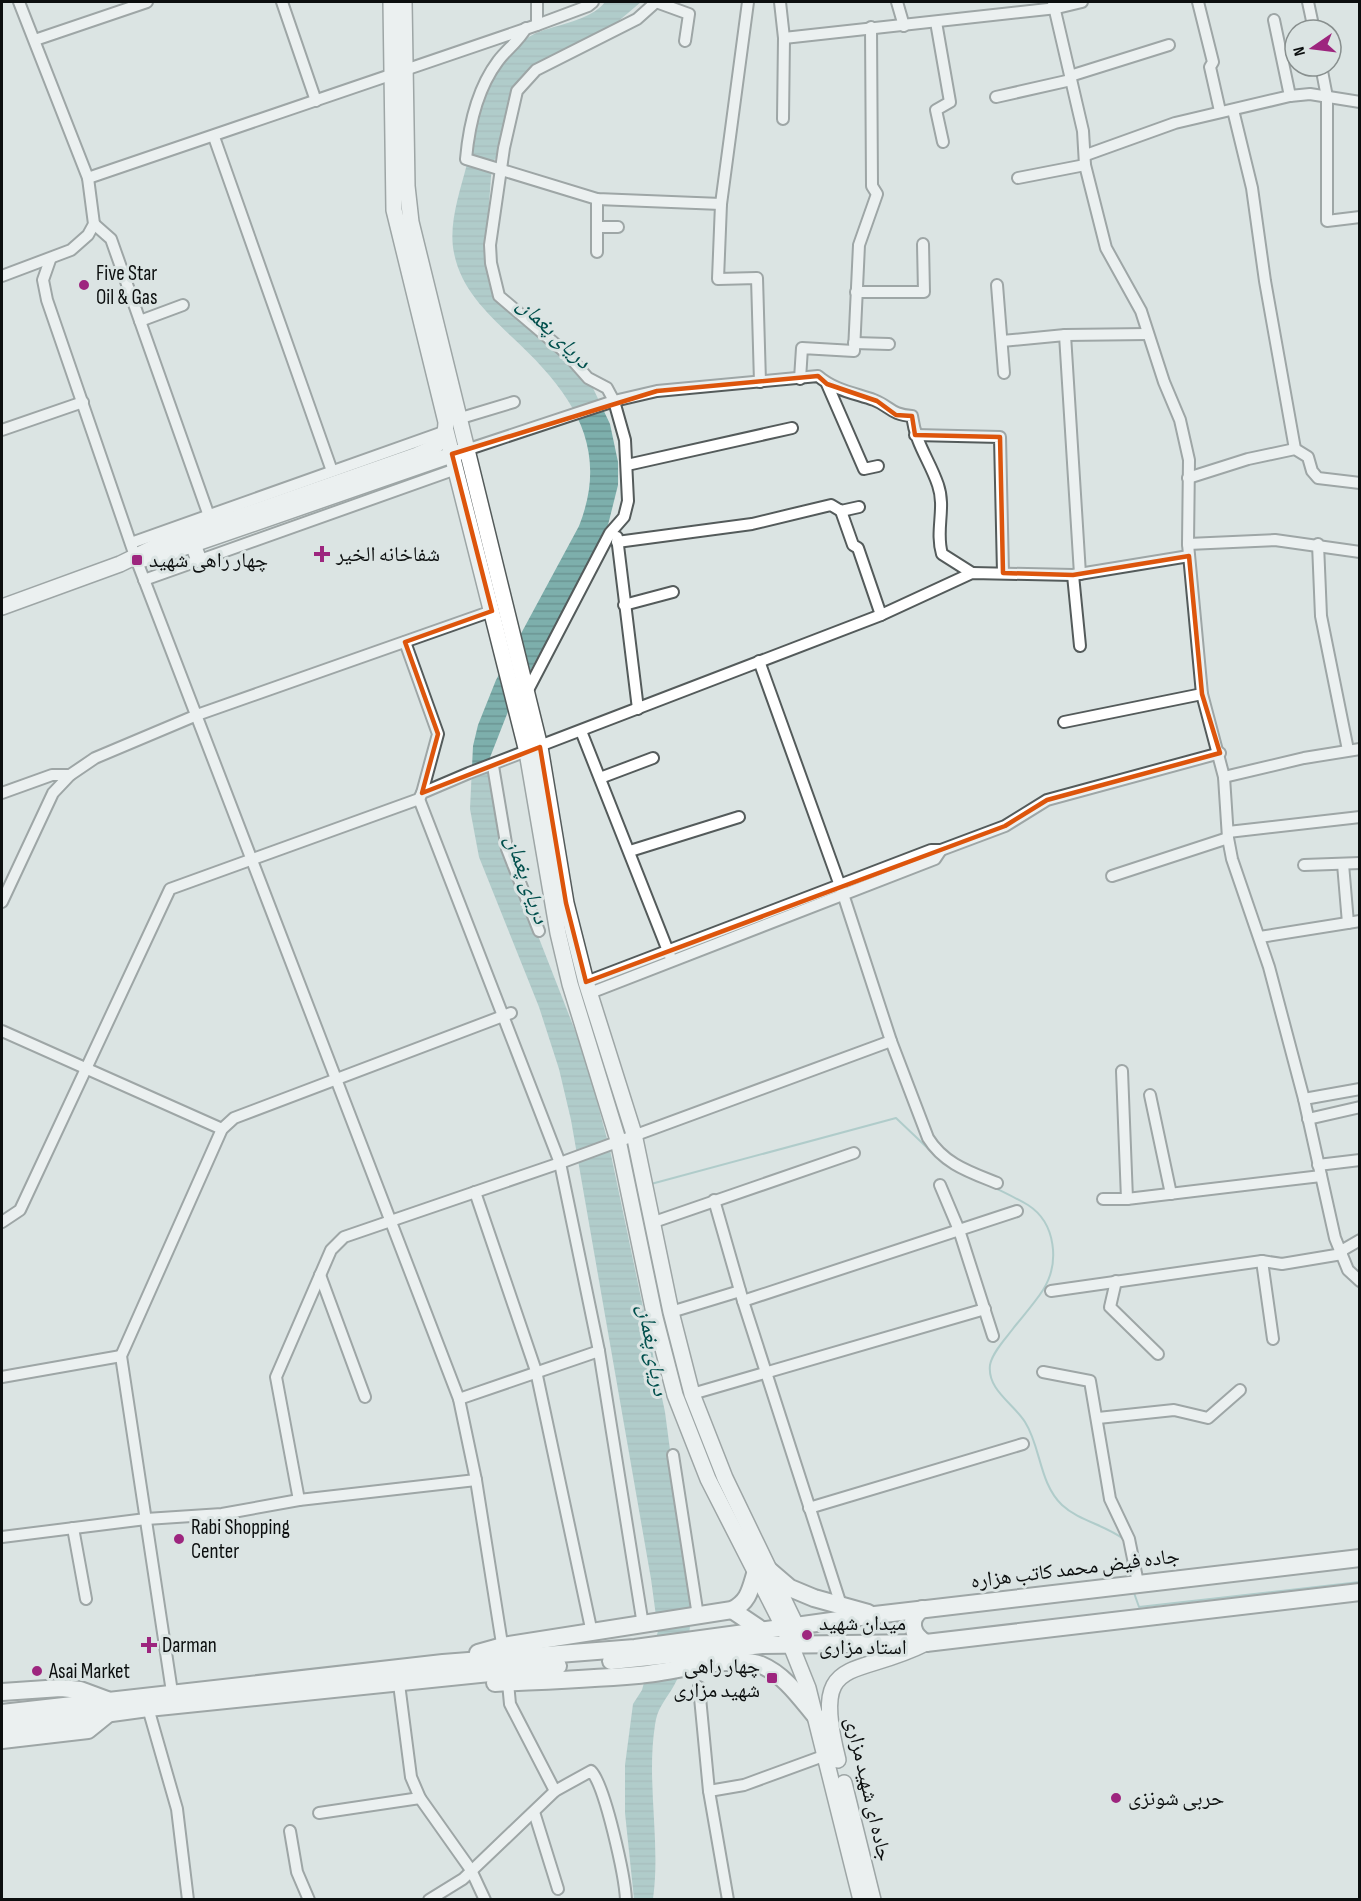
<svg xmlns="http://www.w3.org/2000/svg" width="1361" height="1901" viewBox="0 0 1361 1901" font-family="'Sofia Sans Condensed','Noto Naskh Arabic',sans-serif">
<defs>
<pattern id="water-rules" width="6" height="5" patternUnits="userSpaceOnUse" patternTransform="scale(1.5)"><rect width="6" height="5" fill="#7dafac"/><path d="M0 2.5h6" fill="none" stroke="#6b9593"/></pattern>
</defs>
<rect width="100%" height="100%" fill="#dbe4e3"/>
<path fill="url(#water-rules)" d="M605,2H641L615,24L539,63L523,75L513,89L496,158L492,163L486,246L494,287L592,386L610,424L618,462V485L608,525L595,554L509,709L489,760L526,905L585,1056L610,1150L665,1412L691,1609C691,1631 685,1669 672,1689C664,1702 657,1709 655,1725C646,1783 661,1842 653,1899H634L625,1813V1765L633,1704L642,1690L658,1631L651,1579L571,1120L559,1069L539,1007L479,857L470,809L473,746L478,725L496,680L579,526C611,445 570,391 512,337C487,313 461,289 454,253C448,225 460,191 467,164C473,138 475,104 488,80C499,63 517,42 536,33C558,24 590,21 605,2Z"/>
<g fill="none" stroke-linecap="round" stroke-linejoin="round">
<g stroke="#7dafac" stroke-width="2">
<path d="M651,1184L896,1118L937,1157"/>
<path d="M991,1186C1003,1192 1016,1198 1028,1205C1056,1223 1060,1263 1043,1290C1034,1304 1022,1317 1012,1330C1005,1339 992,1353 990,1365C987,1390 1014,1404 1025,1422C1041,1447 1039,1483 1062,1505C1079,1521 1106,1525 1125,1540"/>
<path d="M1133,1590L1139,1607L1360,1582"/>
</g>
<g stroke="#545b5b" stroke-width="14">
<g id="minor">
<path d="M282,2L316,101"/>
<path d="M537,2V25"/>
<path d="M656,2L689,14L685,41"/>
<path d="M748,2L721,204L718,279L757,278L760,382"/>
<path d="M780,2L784,38L783,119"/>
<path d="M897,2L904,26"/>
<path d="M1053,2L1083,131L1085,165L1106,248L1141,311L1164,382L1180,420L1189,460L1188,544L1202,694L1224,777L1228,838L1232,859L1269,967L1304,1099L1335,1238L1348,1270L1360,1281"/>
<path d="M1198,2L1213,62L1210,67L1220,111"/>
<path d="M1308,2L1314,30"/>
<path d="M1274,20L1290,96"/>
<path d="M936,22L950,102L936,110L943,142"/>
<path d="M526,28C518,42 507,49 498,61C477,89 469,125 466,159L597,199L721,204"/>
<path d="M784,38L1057,8L1082,2"/>
<path d="M35,40L147,2"/>
<path d="M1321,66L1327,97V221L1360,217"/>
<path d="M1070,76L1169,45"/>
<path d="M996,97L1071,80"/>
<path d="M1233,110L1252,188L1265,281L1295,449"/>
<path d="M214,137L332,471"/>
<path d="M1086,155L1175,123L1290,96L1310,94L1360,102"/>
<path d="M88,178L537,25L588,6L593,2"/>
<path d="M1018,178L1085,165"/>
<path d="M597,199V252"/>
<path d="M94,224L111,239L209,516"/>
<path d="M597,227H618"/>
<path d="M50,260L43,280L47,300L135,556L459,1399L476,1480L503,1650"/>
<path d="M2,276L71,250L88,235L94,224L88,178L19,2"/>
<path d="M997,285L1004,373"/>
<path d="M856,292H924L923,244"/>
<path d="M140,321L183,305"/>
<path d="M1065,335L1080,574"/>
<path d="M1002,341L1065,335L1148,334"/>
<path d="M854,343L889,344"/>
<path d="M800,379L802,348L854,351L859,245L877,194L872,186L871,27"/>
<path d="M827,384L864,469L878,466"/>
<path d="M461,418L514,402"/>
<path d="M2,430L83,402"/>
<path d="M915,435L1000,437L1003,573"/>
<path d="M469,449L614,401L657,391L818,376C834,390 854,393 874,400C890,406 891,415 912,416C916,445 929,459 938,485C946,508 935,531 942,554L972,573"/>
<path d="M627,465L792,428"/>
<path d="M1188,478L1248,459L1295,449L1308,457L1312,471L1318,478L1360,483"/>
<path d="M841,511L853,545L858,548L881,615"/>
<path d="M617,537L638,709"/>
<path d="M617,542L752,524L831,505L841,511L859,507"/>
<path d="M131,543L446,431"/>
<path d="M1188,544L1275,540L1360,552"/>
<path d="M1318,544L1321,616L1348,750"/>
<path d="M1073,575L1080,646"/>
<path d="M144,580L456,469"/>
<path d="M624,605L673,592"/>
<path d="M405,642L438,734L422,793"/>
<path d="M759,661L843,894L891,1041L928,1138C944,1164 970,1172 997,1183"/>
<path d="M527,692L610,533L624,517L628,501L625,440L614,401L607,388L588,378L566,353L499,296L491,263L490,245L504,148L517,91L536,70L637,19L656,2"/>
<path d="M1064,722L1202,694"/>
<path d="M581,731L670,956"/>
<path d="M493,766L507,849L539,931"/>
<path d="M1224,777L1304,758L1360,749"/>
<path d="M600,778L653,758"/>
<path d="M2,793L52,775H70"/>
<path d="M419,799L560,1163L599,1351L643,1625"/>
<path d="M1228,832L1360,817"/>
<path d="M630,851L739,817"/>
<path d="M1343,864L1348,923"/>
<path d="M1304,865L1360,863"/>
<path d="M1112,876L1228,838"/>
<path d="M2,902L53,793L70,775L95,758L197,715L492,611"/>
<path d="M1260,937L1360,921"/>
<path d="M586,982L931,850H941L1005,826L1047,800L1220,753"/>
<path d="M590,993L935,859L941,850"/>
<path d="M2,1031L222,1129"/>
<path d="M1122,1071L1127,1199"/>
<path d="M1150,1095L1171,1194"/>
<path d="M1304,1099L1360,1089"/>
<path d="M1308,1119L1360,1107"/>
<path d="M1318,1165L1360,1160"/>
<path d="M940,1185L959,1230L993,1336"/>
<path d="M475,1192L536,1371L592,1633"/>
<path d="M1103,1199H1127L1321,1176"/>
<path d="M714,1200L743,1301L841,1605"/>
<path d="M2,1222L20,1210L170,889L419,799L422,793L469,773L881,615L972,573L1073,575L1189,556"/>
<path d="M654,1222L854,1153"/>
<path d="M1341,1251L1360,1240"/>
<path d="M1262,1261L1273,1339"/>
<path d="M320,1275L365,1397"/>
<path d="M1116,1281L1110,1307L1158,1354"/>
<path d="M1051,1291L1262,1261L1282,1264L1342,1254"/>
<path d="M743,1301L1017,1211"/>
<path d="M671,1312L740,1291"/>
<path d="M1043,1372L1090,1381L1110,1499L1129,1539L1138,1583"/>
<path d="M2,1377L121,1356"/>
<path d="M692,1394L985,1309"/>
<path d="M459,1399L599,1351"/>
<path d="M1098,1418L1174,1410L1208,1418L1240,1390"/>
<path d="M673,1455L698,1616"/>
<path d="M299,1500L276,1377L331,1250L344,1237L560,1163L891,1041"/>
<path d="M809,1508L1023,1444"/>
<path d="M73,1528L86,1599"/>
<path d="M2,1537L146,1519L222,1514L299,1500L476,1480"/>
<path d="M508,1683L510,1704L555,1791"/>
<path d="M399,1684L411,1777L420,1798L471,1870L485,1900"/>
<path d="M699,1687L709,1791L728,1900"/>
<path d="M172,1692L121,1356L222,1129L234,1118L511,1013"/>
<path d="M148,1708L177,1809L188,1900"/>
<path d="M709,1791L744,1785L826,1755"/>
<path d="M534,1812L558,1889"/>
<path d="M319,1813L420,1798"/>
<path d="M290,1831L297,1872L309,1900"/>
<path d="M429,1900L463,1879L555,1791L591,1771C605,1785 625,1877 626,1900"/>
</g>
</g>
<g stroke="#545b5b" stroke-width="18">
<g id="secondary">
<path d="M404,2L407,186L411,222L540,747L566,903L586,982L634,1134L671,1312L692,1394L725,1478L805,1644"/>
<path d="M446,431L527,752L558,933L570,984L618,1140L655,1318L675,1395L708,1479L784,1628L808,1688L861,1900"/>
<path d="M193,545L199,560"/>
<path d="M139,560L162,555L460,452"/>
<path d="M2,607L120,564L159,545L417,455C434,448 446,443 446,422L394,210L391,2"/>
<path d="M838,1760C810,1651 853,1680 926,1643"/>
<path d="M844,1783L873,1900"/>
</g>
</g>
<g stroke="#545b5b" stroke-width="20">
<g id="primary">
<path d="M769,1570L790,1588L814,1598L868,1613"/>
<path d="M922,1609C907,1620 912,1635 926,1643"/>
<path d="M732,1610L763,1631"/>
<path d="M478,1653L503,1646L732,1610C748,1602 750,1591 755,1574"/>
<path d="M611,1661L762,1645L926,1643L1360,1592"/>
<path d="M495,1683C543,1681 590,1679 638,1675C669,1673 734,1654 761,1665C785,1675 801,1699 817,1718"/>
<path d="M2,1713L443,1663L635,1648L875,1615L1360,1558"/>
<path d="M2,1728L148,1708L558,1666"/>
</g>
</g>
<g stroke="#545b5b" stroke-width="20">
<g id="trunk">
<path d="M2,1692L61,1688L80,1690L107,1700"/>
<path d="M2,1740L88,1730L109,1713"/>
</g>
</g>
<use href="#minor" stroke="#fff" stroke-width="10"/>
<use href="#secondary" stroke="#fff" stroke-width="15"/>
<use href="#primary" stroke="#fff" stroke-width="16"/>
<use href="#trunk" stroke="#fff" stroke-width="16"/>
</g>
<path d="M0 0H1361V1901H0ZM818,376L827,384L877,401L896,415L912,416L915,435L1000,437L1003,573L1073,575L1189,556L1202,694L1220,753L1047,800L1005,826L586,982L566,903L540,747L422,793L438,734L405,642L492,611L452,454L657,391Z" fill="#dbe4e3" fill-opacity=".55" fill-rule="evenodd"/>
<path fill="none" stroke="#dd550c" stroke-width="4.5" stroke-linejoin="round" d="M818,376L827,384L877,401L896,415L912,416L915,435L1000,437L1003,573L1073,575L1189,556L1202,694L1220,753L1047,800L1005,826L586,982L566,903L540,747L422,793L438,734L405,642L492,611L452,454L657,391Z"/>
<g fill="#9d257e" stroke="#dbe4e3" stroke-width="2">
<circle cx="84" cy="285" r="6"/>
<path d="M319 545h6v6h6v6h-6v6h-6v-6h-6v-6h6z"/>
<rect x="131" y="554" width="12" height="12" rx="3"/>
<circle cx="179" cy="1539" r="6"/>
<circle cx="807" cy="1635" r="6"/>
<path d="M146 1636h6v6h6v6h-6v6h-6v-6h-6v-6h6z"/>
<circle cx="37" cy="1671" r="6"/>
<rect x="766" y="1672" width="12" height="12" rx="3"/>
<circle cx="1116" cy="1798" r="6"/>
</g>
<g text-anchor="middle" stroke-width="6" stroke-linejoin="round" paint-order="stroke">
<g font-size="21" fill="#0c0f0f" stroke="#dbe4e3" text-anchor="start">
<text x="96" y="280">Five Star<tspan x="96" dy="24">Oil &amp; Gas</tspan></text>
<text x="336" y="561">شفاخانه الخیر</text>
<text x="149" y="567">چهار راهی شهید</text>
<text x="191" y="1534">Rabi Shopping<tspan x="191" dy="24">Center</tspan></text>
<text x="819" y="1630">میدان شهید<tspan x="819" dy="24">استاد مزاری</tspan></text>
<text x="162" y="1652">Darman</text>
<text x="760" y="1673" text-anchor="end">چهار راهی<tspan x="760" dy="24">شهید مزاری</tspan></text>
<text x="49" y="1678">Asai Market</text>
<text x="1128" y="1805">حربی شونزی</text>
</g>
<g font-size="21" fill="#0c0f0f" stroke="#dbe4e3">
<text transform="translate(1075 1568) rotate(-7)" y="7">جاده فیض محمد کاتب هزاره</text>
<text transform="translate(869 1789) rotate(77)" y="7">جاده ای شهید مزاری</text>
</g>
<g font-size="22" font-style="italic" fill="#004f4c" stroke="#dbe4e3">
<text transform="translate(555 332) rotate(44)" y="8">دریای پغمان</text>
<text transform="translate(528 879) rotate(71)" y="8">دریای پغمان</text>
<text transform="translate(654 1350) rotate(80)" y="8">دریای پغمان</text>
</g>
</g>
<rect width="1361" height="1901" fill="none" stroke="#0c0f0f" stroke-width="6"/>
<g transform="translate(1313 48) rotate(256)"><circle r="28" fill="#dbe4e3" stroke="#888f8e" stroke-width="1.5"/>
<path d="M0-4.5L10 22L0 15L-10 22Z" fill="#9d257e"/>
<text y="-9" font-size="16" font-weight="bold" text-anchor="middle" fill="#0c0f0f">N</text>
</g>
</svg>
